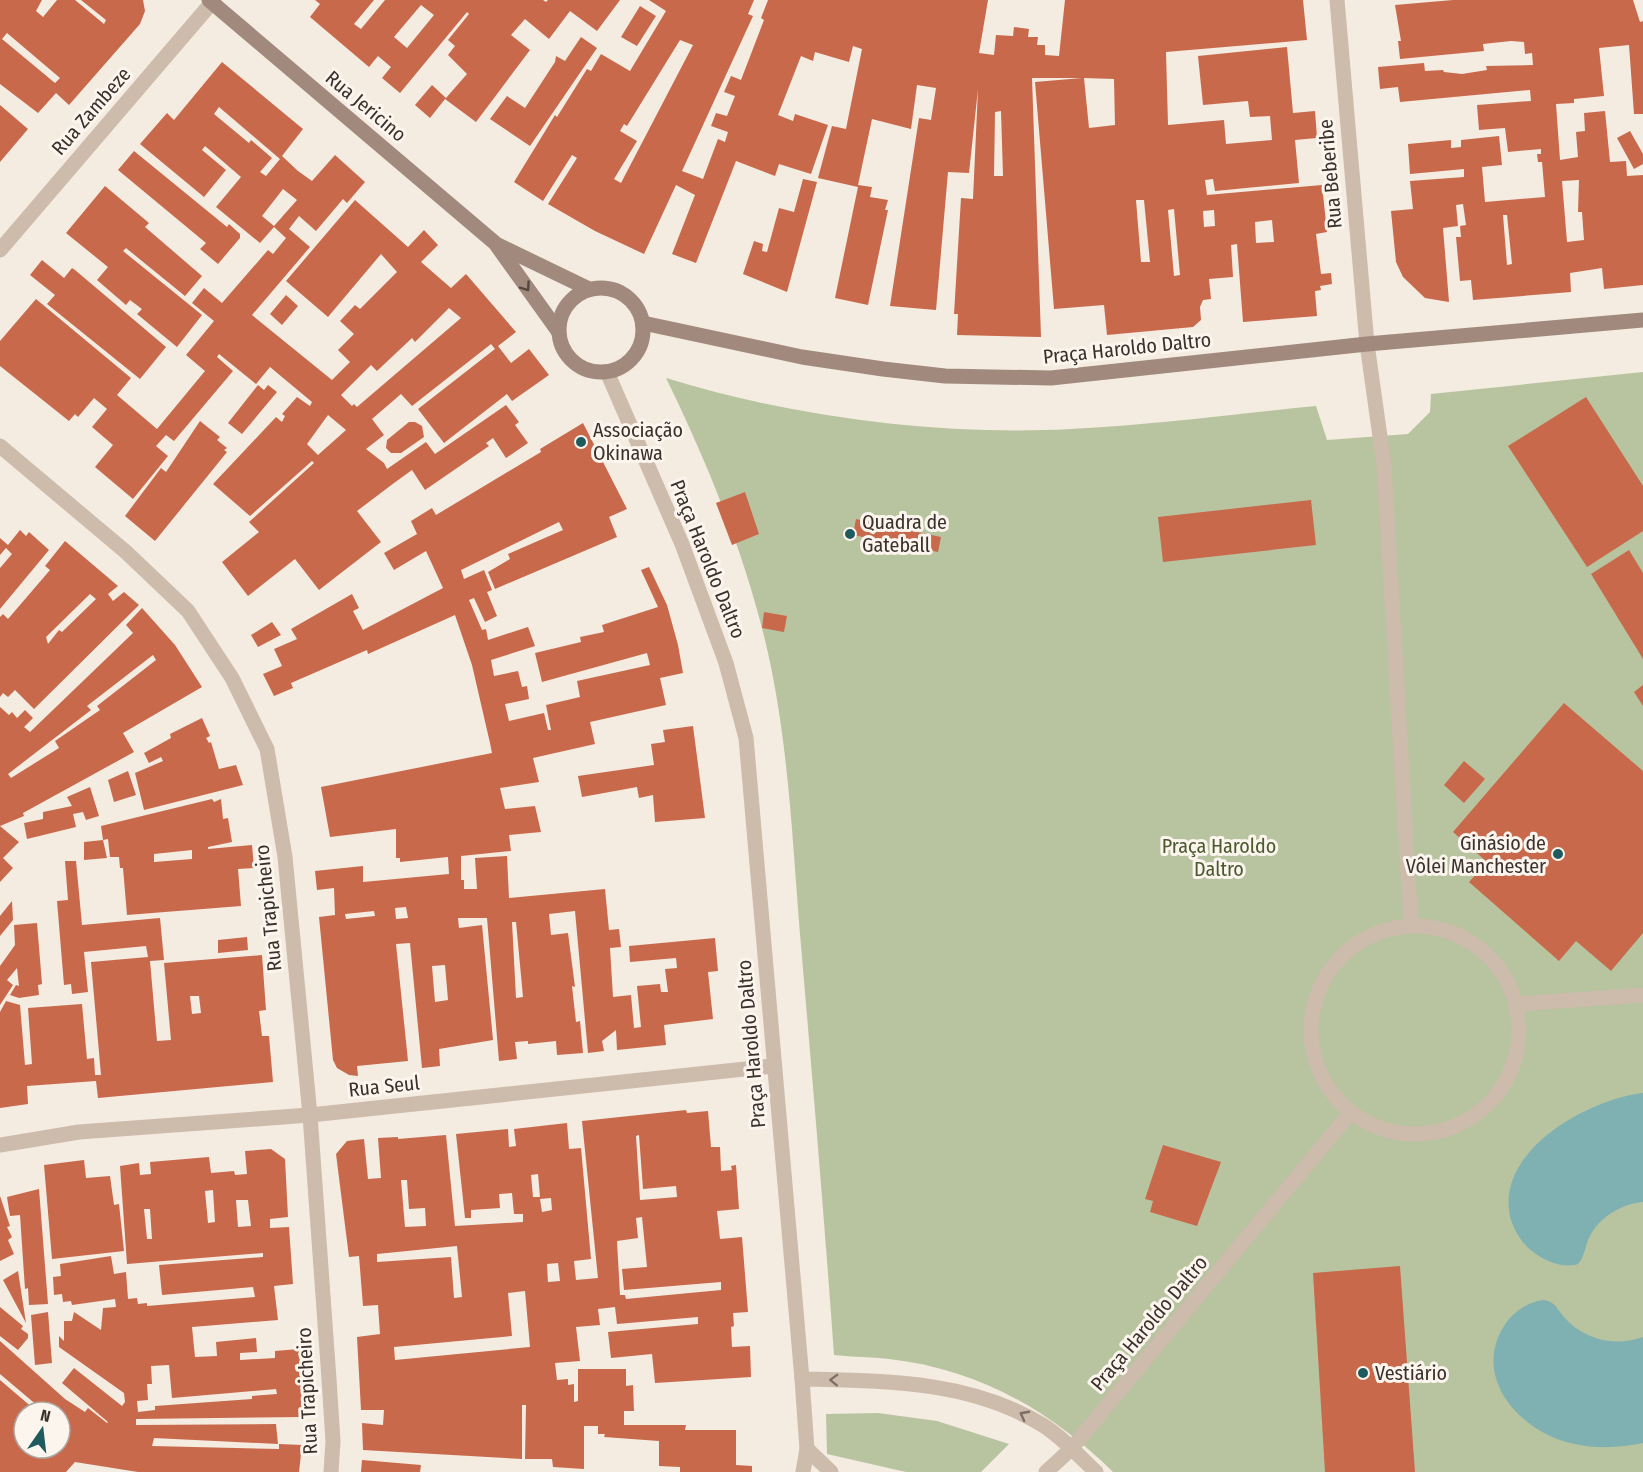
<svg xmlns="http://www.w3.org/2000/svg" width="1643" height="1472" viewBox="0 0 1643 1472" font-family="'Fira Sans Condensed',sans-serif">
<rect width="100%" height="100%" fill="#f4ebe1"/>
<g fill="#b8c4a0">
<path d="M1643,372V1472H1113C1050,1410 978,1369 889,1359C871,1357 853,1357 834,1355C824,1214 812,1074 800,934C792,835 788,733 764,636C742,547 706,460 666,378C792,417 940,436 1071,429C1153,425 1234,414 1316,406L1327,440L1408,434L1430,412L1431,394Z"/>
<path d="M878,1413L937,1421L1009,1444L981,1472H906L827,1454L826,1414Z"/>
</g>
<g fill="#7fb0b2">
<path d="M1643,1093V1202C1621,1204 1599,1217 1589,1238C1585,1246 1585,1256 1578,1264C1565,1268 1550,1263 1539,1256C1525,1248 1516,1235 1511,1220C1492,1152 1588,1099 1643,1093Z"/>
<path d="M1544,1300C1556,1302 1557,1309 1564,1317C1584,1340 1615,1347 1643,1337V1443C1619,1448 1594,1449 1570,1443C1518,1430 1470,1375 1506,1323C1514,1312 1529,1301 1544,1300Z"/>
</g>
<g fill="#c8694b" fill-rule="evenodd">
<path d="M0,0H42L36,11L43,17L57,0H75L104,24L106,20L81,0H143L145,11L140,24L69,105L56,93L38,113L0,84ZM7,33L60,78L55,83L2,39Z"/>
<path d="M315,0H374L354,24L361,29L385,0H543L546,2L548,0H620L597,31L570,11L549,39L525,19L511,35L530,50L476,122L445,99L430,118L415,105L432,85L446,98L467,74L448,55L455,46L448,40L469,14L467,12L400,93L382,78L391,67L378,56L369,67L310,17L320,4ZM421,5L434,15L407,48L394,37Z"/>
<path d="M649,0H754L748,14L753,16L682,171L703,179L718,139L725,142L728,132L711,126L716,113L727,116L735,96L724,92L731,76L741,80L764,20L761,18L768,0H988L979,53L994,55L996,35L1013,36L1014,27L1029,29L1028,37H1038L1037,45H1045V55L1059,56L1065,0H1303L1307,40L1166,52L1168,125L1224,120L1226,144L1272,140L1270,116L1250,117L1248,101L1203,105L1198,56L1287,47L1293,113L1315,111L1317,138L1295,140L1299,183L1215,191L1213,179L1205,180L1207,195L1322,185L1327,232L1316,234L1321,274L1331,273L1332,284L1320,286L1321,290L1315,291L1317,316L1243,322L1237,244L1231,245L1233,277L1209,279L1211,299L1203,300L1200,307L1201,320L1193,327L1107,335L1104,305L1054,309L1035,82L1082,78H1032L1041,337L957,335L958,314H954L961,198L973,199L978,89L969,173L948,172L936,310L890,306L919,118L931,120L936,88L917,85L911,129L872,119L858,185L872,187L870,197L888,200L885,210H888L868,305L835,298L858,187L818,178L832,126L846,129L862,49L853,46L849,62L815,52L813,61L801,56L778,115L793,121L795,114L828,125L811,174L779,164L775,176L736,161L696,263L672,254L695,195L676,185L644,254L595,231L548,204L577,158L572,155L543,201L514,182L555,115L557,117L587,69L591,71L601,54L630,71L666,11ZM680,40L693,45L621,183L614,179L637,141L620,131L624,124L627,126ZM1084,78L1114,79L1115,125L1089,128ZM1001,111L1003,176H994L995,112ZM1136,200H1144L1150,262H1141ZM1174,209L1180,275L1174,276L1168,210ZM1214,210L1215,226L1204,227L1203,211ZM1272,220L1274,242L1256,243L1255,222Z"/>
<path d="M1453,0H1633L1640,22L1643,21V114H1634L1629,45L1599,48L1604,96L1574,99V103L1556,104L1560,160L1578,157L1576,132L1585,131L1584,113L1605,111L1610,162L1626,161L1627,176L1643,175V285L1604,289L1602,268L1570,273L1571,292L1473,300L1471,280L1460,281L1456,237H1461L1460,226L1466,225L1463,204L1456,205L1458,226L1443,228L1449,302L1425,298L1403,277L1396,262L1391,211L1413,209L1410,181L1464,177V169L1410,174L1408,144L1451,140V148L1461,147V140L1499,136L1502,165L1482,167L1485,202L1545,197L1542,162H1538L1537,154H1541V149L1508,152L1505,128L1479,130L1477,105L1531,101L1530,90L1400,102L1398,87L1380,89L1378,67L1424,63L1425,71L1443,70L1444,72L1462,74L1487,70L1486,66L1533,65L1532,53L1525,54L1524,42L1511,41L1483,44L1484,51L1400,59L1398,41H1401L1395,5ZM1579,180L1578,212H1582L1584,240L1567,242L1562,181ZM1503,215H1507L1512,264L1507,265Z"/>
<path d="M640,6L656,16L637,46L621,37Z"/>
<path d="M581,37L597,48L530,146L490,119L507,96L525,108L555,62L556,56L565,61Z"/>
<path d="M222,62L303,129L282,156L298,171L312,181L335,155L365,182L347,203L343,199L316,231L299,216L289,229L310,247L252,315L332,380L350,362L338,350L354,334L340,321L355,305L360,309L397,272L381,254L328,317L286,281L355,200L408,247L424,230L438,245L421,262L451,288L466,274L516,332L498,346L511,363L529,349L549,375L512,401L507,394L444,443L418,409L495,349L491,344L412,406L401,394L372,419L384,435L366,449L384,463L387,469L426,442L435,454L506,405L519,422L515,425L528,443L506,458L493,438L486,443L489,446L425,490L412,470L394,483L357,511L381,542L319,590L295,559L248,596L222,562L259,532L249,522L314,463L312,461L250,516L213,484L276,417L282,422L285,416L282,414L297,397L310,406L312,402L270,367L256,384L219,354L217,357L233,371L174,441L166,435L156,446L168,456L133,499L95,467L113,445L92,427L107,409L94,398L78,417L75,414L69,421L0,366V341L36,299L131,378L117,395L157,429L205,371L186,355L214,321L192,303L204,288L222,303L268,250L273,254L286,238L274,227L260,243L216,207L241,177L205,146L202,150L226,170L204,197L140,144L167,113L174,120ZM219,107L280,159L266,176L260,172L272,158L251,140L249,143L214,114ZM283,189L297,200L274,226L262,216ZM449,308L461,318L357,407L354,404L352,406L341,395L371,365L377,371L412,338L415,342ZM328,415L346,430L318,455L307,444Z"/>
<path d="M0,105L28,129L0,162Z"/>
<path d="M1630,131L1643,154V164L1634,169L1617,138Z"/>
<path d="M134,151L227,227L229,224L240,234V238L218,264L200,249L206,243L118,170Z"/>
<path d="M803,179L817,182L787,292L743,274L754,241L763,244L762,251L767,252L779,208L794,212Z"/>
<path d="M105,186L149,223L145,227L202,276L185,296L126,248L123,251L202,315L177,347L137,314L142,309L130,300L126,305L97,280L108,267L66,233Z"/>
<path d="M42,260L64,278L72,268L75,270L166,347L140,379L47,304L55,295L30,275Z"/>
<path d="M286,295L298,306L282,325L270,314Z"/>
<path d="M258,385L264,390L268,385L277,392L242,434L228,423Z"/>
<path d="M1586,397L1643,486V531L1587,567L1508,446Z"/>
<path d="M200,421L220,437L217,440L227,448L224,450L227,452L155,541L125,516L161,468L166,472Z"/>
<path d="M409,422H415L422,426L424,437L401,453H391L386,448L387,440Z"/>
<path d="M583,423L627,509L609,517L617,537L495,589L488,572L510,559L508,554L563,530L559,522L461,570L464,579L484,570L492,590L487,592L497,616L485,622L474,598L469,600L482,630L486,629L488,640L528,627L535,646L491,660L494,676L518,671L522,687L527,686L529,699L505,704L509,721L544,713L548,730H551L546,705L580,697L577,681L650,665L647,653L542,682L535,653L581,642L580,637L604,632L602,625L658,607L641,570L649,567L667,605L678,645L683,673L660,678L666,705L590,722L595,744L533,758L539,782L500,788L505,809L535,806L541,832L509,835L511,851L461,856V880H464V889H477L475,858L507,856L509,898L605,889L609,930L619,929L621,947L610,948L613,997L631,995L634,1028L641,1027L637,986L660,984L661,992H668L665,969L677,968L676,958L630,962L629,946L715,938L718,971L708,972L713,1019L664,1025L666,1045L617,1050L616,1030L602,1041L604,1051L588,1053L575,911L549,914L551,935L568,933L575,987L572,986L576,1022L580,1021L583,1053L557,1055L556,1041L528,1044V1041L515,1042L517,1059L499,1061L487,918H458L459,928L482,925L493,1040L439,1049L440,1066L422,1068L410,943L396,944L408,1061L357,1066L358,1076L349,1075L337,1068L333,1060L319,917L335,915L334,888L317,890L315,871L363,866V882L449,874L448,857L400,862V858H396V829L330,837L321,787L492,753L490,743L472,665L455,615L368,654L367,650L291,683L293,688L274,696L263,674L282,666L274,649L297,639L291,629L352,594L359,608L353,611L363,630L443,588L426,551L394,570L384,553L417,534L411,521L432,508L436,515L541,452L540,449ZM406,907L408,918L396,919L395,908ZM374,911L375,916L346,919L345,914ZM512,922H516L523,997L516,998ZM445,965L448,1000L435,1002L432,966Z"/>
<path d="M745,492L759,534L732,545L716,503Z"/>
<path d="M1311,500L1316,545L1163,562L1158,517Z"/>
<path d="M856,519L941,537L938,552L853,535Z"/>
<path d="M20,530L26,536L29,532L49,550L0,609V568L12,554L6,548L0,555V538L8,545Z"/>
<path d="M65,541L118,586L108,594L113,601L124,592L139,605L34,709L15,690L8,697L3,693L0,697V617L3,614L8,619L50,570L45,566ZM90,594L96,599L62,632L59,630L48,644L46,637Z"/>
<path d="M1629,550L1643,573V659L1591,574Z"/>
<path d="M142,608L175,645L202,687L123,733L134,752L23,813L24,816L0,826L19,842L3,858L13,868L0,882V707L9,715L12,712L17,718L25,710L33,718L24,727L30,732L133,633L126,625ZM153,655L156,660L97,706L100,710L55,741L59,748L11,778L8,774L91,710L87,706Z"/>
<path d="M764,612L787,616L784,632L762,628Z"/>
<path d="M272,622L281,635L258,647L251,635Z"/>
<path d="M1643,685V706L1634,692Z"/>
<path d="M1564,703L1643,771V933L1611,971L1576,941L1559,961L1469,882L1487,862L1453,832Z"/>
<path d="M202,718L210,736L206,738L209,743L211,742L219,769L236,765L243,785L144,810L135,773L163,761L161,757L149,763L144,753L171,738L170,734Z"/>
<path d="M693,726L705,818L655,822L653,795L639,798L637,787L582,797L578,776L654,765L651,744L665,742L663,730Z"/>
<path d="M1464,761L1485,779L1464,803L1444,785Z"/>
<path d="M128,771L136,795L114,802L108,780Z"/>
<path d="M90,787L99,816L86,820L83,812L73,814L76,827L27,839L24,823L43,819V812L72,806L67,797Z"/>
<path d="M212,799L214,802L221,799L223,819L228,818L232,842L208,847V849L252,845L254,868L238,869L241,906L127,915L123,868H120L119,857H110L108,839L103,840L107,858L84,860V842L103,840L101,826ZM192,850V859L154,862V854Z"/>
<path d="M65,861H76L82,925L160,918L164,960L150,961L157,1041L171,1040L164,963L262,955L266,1010L259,1011L262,1036H269L273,1082L98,1098L96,1081L27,1086L28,1104L0,1108V1012L6,1001L20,1005L25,1065L32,1064L28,1008L82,1004L87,1059L94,1058L95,1075H101L91,962L148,957L146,946L84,952L88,992L72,994L71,984L64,985L57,901L68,900ZM190,996H199L201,1013L192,1014Z"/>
<path d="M12,901L13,920L0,936V916Z"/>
<path d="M37,923L42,984L38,985L39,995L19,998L10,995L16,985L19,986L17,968L7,980L13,985L0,1005V966L15,945L14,925Z"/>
<path d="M247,937L248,950L218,953V940Z"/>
<path d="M686,1110L687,1113L708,1111L711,1147H720L721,1171L732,1170L731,1166L736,1165L739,1209L717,1211L720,1239L742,1237L748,1312L733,1313L734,1326L731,1327L732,1347L750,1346L751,1377L655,1383L652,1354L611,1358L608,1332L698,1324V1317L617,1324L615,1307L598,1309L600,1325L576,1327L580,1361L555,1363L557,1380L568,1379V1385L574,1384V1402L578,1401V1369H626V1386L633,1385L634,1411H624V1425H686L685,1430H736V1465L752,1466V1472H680V1467L659,1466V1441L604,1437L605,1434H598V1426H584V1469L553,1467L552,1459H525L526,1405H522V1459L363,1450L362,1423L383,1425L384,1410H361L357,1337L380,1334L378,1305L363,1306L359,1256L349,1257L336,1154L347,1141L364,1139L368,1179L381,1178L378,1138L398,1137V1139L446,1135L455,1226L523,1222V1214H514L512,1193L499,1194L500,1208L471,1210V1218H465L456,1134L508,1129L509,1147L516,1146L514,1129L567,1123L569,1149L581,1148L591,1259L574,1261L576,1280L598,1278L582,1121ZM639,1135L643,1189L676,1186L677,1197L640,1200L636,1136ZM538,1174L540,1197H533L531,1175ZM401,1180H407L409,1209L425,1208L426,1226L405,1227ZM551,1198L552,1210L542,1212L540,1199ZM642,1217L647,1267L622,1269L624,1290L721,1282V1290L626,1299L625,1295H620L617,1241L638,1238L636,1218ZM457,1246L462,1297L454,1298L451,1257L377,1262V1254ZM558,1263L560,1281L548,1282L547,1264ZM525,1291L530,1347L395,1360L394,1347L512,1336L508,1293Z"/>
<path d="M1163,1145L1221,1162L1197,1226L1150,1212L1153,1201L1145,1199Z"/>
<path d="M271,1149L285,1159L288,1217L270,1219V1228L289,1227L293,1284L274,1286L278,1320L192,1327L195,1357L217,1356L216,1342L256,1338L257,1352L240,1353V1360L275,1358V1351L299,1349L303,1417L136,1419V1425L276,1424L278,1444L154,1438L152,1446L279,1449V1444L302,1445L299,1472H138L75,1462L66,1472H0V1380L34,1409L31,1412H24V1420L19,1426L24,1431V1448H44L51,1454L56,1448H60V1443L69,1433L60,1425V1412H45L0,1374V1341L65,1399L85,1412L88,1408L107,1423L108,1422L62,1383L74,1368L122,1406L125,1402L124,1393L59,1347V1336L64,1341V1321H72L74,1312L101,1330L103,1308L116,1307L115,1299L72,1305L71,1301L63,1302L62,1294L54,1295L53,1277L61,1276L60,1264L111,1256L114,1274L126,1272L128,1299L137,1298L138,1304L147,1303V1306L255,1297L253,1287L162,1295L159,1265L263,1257V1253L127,1264L120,1166L139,1163L140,1175L151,1174L150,1162L209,1157L211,1173L234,1171L235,1175L247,1174L245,1151ZM213,1190L215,1222L208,1223L205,1191ZM236,1200H248L251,1226L238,1227ZM144,1209H150L152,1239H147ZM169,1365L172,1398L276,1389L277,1394L252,1396V1399L155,1406V1410L138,1412L137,1401L148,1400L147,1384H152L151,1366Z"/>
<path d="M84,1160L86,1178L110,1176L114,1205L119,1204L124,1251L52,1259L44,1165Z"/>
<path d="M39,1189L48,1304L29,1305L28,1288L25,1289L20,1215L10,1216L7,1197Z"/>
<path d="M0,1196L10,1226L7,1227L12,1237L8,1240L14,1254L0,1261Z"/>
<path d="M1400,1266L1415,1472H1325L1313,1273Z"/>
<path d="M18,1271L26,1323L3,1280Z"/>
<path d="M0,1307L23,1326L21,1329L28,1334V1338L18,1350L0,1336Z"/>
<path d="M48,1312L52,1363L35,1365L31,1315Z"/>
<path d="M362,1460L421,1465L420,1472H361Z"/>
</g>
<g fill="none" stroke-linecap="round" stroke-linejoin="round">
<g stroke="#cdbbac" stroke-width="15">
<path d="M1367,344L1384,465L1411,925"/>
<circle cx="1415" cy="1030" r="104"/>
<path d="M1517,1004L1643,995"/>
<path d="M802,1379C884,1381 968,1380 1041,1424C1061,1436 1079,1456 1096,1472"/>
<path d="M807,1449L831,1472"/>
<path d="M1046,1472L1071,1449L1351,1112"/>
</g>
<g stroke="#cdbbac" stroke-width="15">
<path d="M1337,0L1367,344"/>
<path d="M0,250L214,0"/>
<path d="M607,372L682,544L726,663L746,738L802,1379L807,1449L803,1472"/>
<path d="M0,446L126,552L188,611L232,678L267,749L285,857L310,1115L329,1379L333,1441L331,1472"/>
<path d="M0,1145L79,1132L310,1115L773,1066"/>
</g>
<g stroke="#a18a7d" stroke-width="15">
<path d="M209,0L495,243L558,331"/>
<path d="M498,245L589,289"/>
<circle cx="601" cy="330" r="42"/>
<path d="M643,323L802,357L883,369L945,376L1051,378L1367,344L1643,320"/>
</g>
</g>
<defs><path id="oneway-chevron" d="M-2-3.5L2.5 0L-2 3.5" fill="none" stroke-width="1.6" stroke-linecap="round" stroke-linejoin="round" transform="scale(1.5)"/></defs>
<use stroke="#544640" href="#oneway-chevron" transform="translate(526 287) rotate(55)"/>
<g stroke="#7d6f65">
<use href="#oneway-chevron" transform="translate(834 1380) rotate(-178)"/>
<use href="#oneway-chevron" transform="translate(1024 1415) rotate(-152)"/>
</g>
<g fill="#1f5a5e" stroke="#fbf5ee" stroke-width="2">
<circle cx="581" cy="442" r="6"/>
<circle cx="850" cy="534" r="6"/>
<circle cx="1558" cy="854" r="6"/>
<circle cx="1363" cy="1373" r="6"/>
</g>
<g text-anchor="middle" stroke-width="6" stroke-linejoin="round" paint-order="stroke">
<g font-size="20" fill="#3b302b" stroke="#fbf5ee">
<text transform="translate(366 106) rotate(40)" y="7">Rua Jericino</text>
<text transform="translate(91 111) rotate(-49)" y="7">Rua Zambeze</text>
<text transform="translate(1330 174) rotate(-95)" y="7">Rua Beberibe</text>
<text transform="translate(1127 348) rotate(-6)" y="7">Praça Haroldo Daltro</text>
<text transform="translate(708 559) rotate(68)" y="7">Praça Haroldo Daltro</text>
<text transform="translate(268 908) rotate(-96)" y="7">Rua Trapicheiro</text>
<text transform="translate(751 1044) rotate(-95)" y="7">Praça Haroldo Daltro</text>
<text transform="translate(384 1086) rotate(-6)" y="7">Rua Seul</text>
<text transform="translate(1149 1323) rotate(-50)" y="7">Praça Haroldo Daltro</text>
<text transform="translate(307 1391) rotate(-93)" y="7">Rua Trapicheiro</text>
</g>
<g font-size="20" fill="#3b302b" stroke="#fbf5ee" text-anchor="start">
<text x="593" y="437">Associação<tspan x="593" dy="23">Okinawa</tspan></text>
<text x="862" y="529">Quadra de<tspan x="862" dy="23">Gateball</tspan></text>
<text x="1546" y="850" text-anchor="end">Ginásio de<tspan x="1546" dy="23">Vôlei Manchester</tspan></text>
<text x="1375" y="1380">Vestiário</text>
</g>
<g font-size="20" fill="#4a5a2e" stroke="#fbf5ee">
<text x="1219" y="853">Praça Haroldo<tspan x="1219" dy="23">Daltro</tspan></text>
</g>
</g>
<g transform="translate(42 1430) rotate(14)"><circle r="28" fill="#fbf5ee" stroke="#aea6a0" stroke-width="1.5"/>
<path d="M0-4.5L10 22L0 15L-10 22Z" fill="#1f5a5e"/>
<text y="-9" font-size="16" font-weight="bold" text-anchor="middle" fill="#3b302b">N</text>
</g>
</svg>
